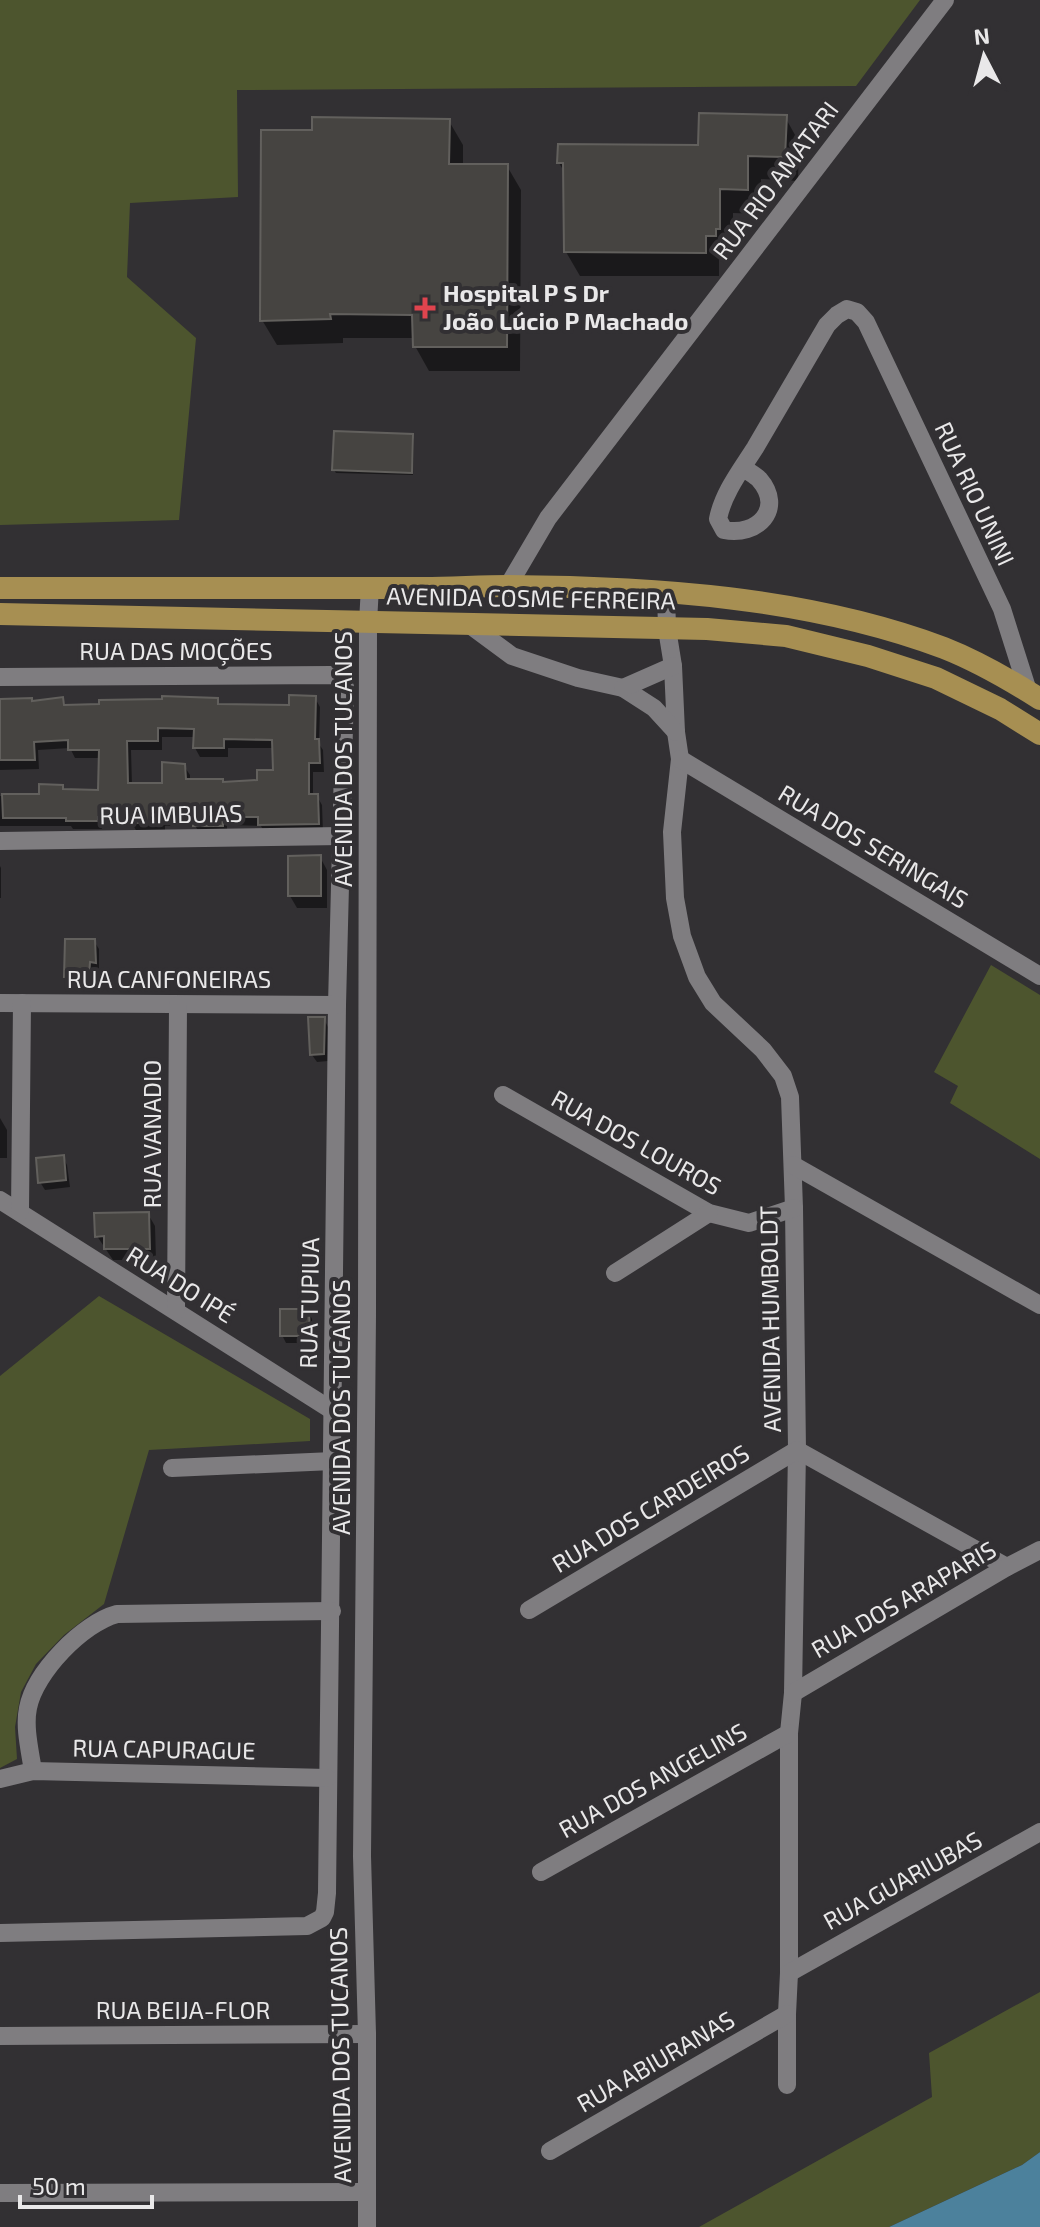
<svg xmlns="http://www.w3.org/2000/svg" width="1040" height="2227" viewBox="0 0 1040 2227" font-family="'Exo 2',sans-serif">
<rect width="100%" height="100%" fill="#323033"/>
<g fill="#4d552e">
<path d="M0,0H920L856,86L237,90L238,197L130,203L127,277L196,338L179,520L0,525Z"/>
<path d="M991,965L1040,995V1159L950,1103L958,1086L934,1072Z"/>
<path d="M99,1296L310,1419V1441L149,1450L104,1604L64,1635L36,1664L21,1692L15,1727L17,1759L0,1768V1376Z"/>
<path d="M1040,1992V2152L1022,2165L889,2227H699L932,2097L929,2053Z"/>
</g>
<path fill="#4c819c" d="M1040,2152V2227H889L1022,2165Z"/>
<g fill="#0007" fill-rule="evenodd">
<path d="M785,117L799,142L798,181L761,179V214L733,213V253H729V260L719,259V276H580L566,252L565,173L559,163L700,147Z"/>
<path d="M449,121L463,145V166H507L521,190L520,371H429L415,346V338H343V343L277,345L262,320L314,132Z"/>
<path d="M412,436L414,439L413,475L336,473L334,470Z"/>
<path d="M315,698L320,707L319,744L323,750L324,772H313V796H317L322,805L323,833L265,834L261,826L227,825V834L200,835L195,825L165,826V831L137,832L133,825L102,826V829H73L71,826H0V796H41L62,787L64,791L100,792L101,758H75L70,748L38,750L39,769L0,770V700L32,703L62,699L67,707L216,700L220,706L291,707ZM162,737H195V748L200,757H228V748H274L275,772L259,782L223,784L190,781V775L184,766L164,785H132L131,750H162Z"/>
<path d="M320,857L327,870V908H297L290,896Z"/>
<path d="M0,866L1,868V898H0Z"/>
<path d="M94,941L99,949V969L93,968V983L71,984L66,976Z"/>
<path d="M324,1019L328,1027V1061L317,1062L312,1055Z"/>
<path d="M0,1118L7,1130V1158H0Z"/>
<path d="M63,1157L67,1165L70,1187L45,1190L40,1182Z"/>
<path d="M148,1214L155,1226L156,1260H113L97,1236Z"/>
<path d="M308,1311L312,1319L313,1343H286L282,1335Z"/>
</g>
<g fill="#464441" stroke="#62605d" stroke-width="2" fill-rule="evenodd">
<path d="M699,113L787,115L785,157L748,156V190L720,189V229H716V236H706V253L564,252L563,163H557L558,144L698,145Z"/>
<path d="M312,117L450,119L449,164H508L507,347H413L412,315L330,314L331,319L260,321L261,130H312Z"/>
<path d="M334,431L413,434L412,473L332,470Z"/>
<path d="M289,695L316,696L315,739H319L320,763H309V794H318L319,824L258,825V817H223V826H193V817H161V822L130,823V816L98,817V821H66V818H3L2,794H39V784L63,785V789L98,790L99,750H68V740L34,742L35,760H0V699L32,698V701L63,697L64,705L99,704V700L162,699V696L218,698V704L289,705ZM158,728L194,729L193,748H224V739L272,740L273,770H257V780L223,782V779H186L185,764L162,762V783H128L127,741H158Z"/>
<path d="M321,855V896H288V856Z"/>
<path d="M65,939H95L96,963L90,962L89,976L64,977Z"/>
<path d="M308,1017H325L324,1054L310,1055Z"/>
<path d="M64,1155L66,1180L38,1183L36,1158Z"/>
<path d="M149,1212L150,1249H104V1236L95,1237L94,1213Z"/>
<path d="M280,1309H309L310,1336H280Z"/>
</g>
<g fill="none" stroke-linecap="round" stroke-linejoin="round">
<g stroke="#7f7d80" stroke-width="18">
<path d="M743,468C748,471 755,475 759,479C785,509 757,537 724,530L718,519C723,493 741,470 755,448C779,407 803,366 827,325L837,315L847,309L857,312L866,322L1002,609L1028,691"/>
<path d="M508,586L548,518L945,0"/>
<path d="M666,592L667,629L673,666L676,732L680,759L672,832L675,898L682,936L697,977L713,1003L763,1050L783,1076L790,1097L794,1208L797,1450L793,1693L789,1733V1973L787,2014V2085"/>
<path d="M470,625L512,656L578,678L623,688L654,708L676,732"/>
<path d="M0,677L331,675L339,676L345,687L337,1005L327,1893L325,1912L322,1918L307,1926L0,1933"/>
<path d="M623,688L673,666"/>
<path d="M680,759L1040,976"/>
<path d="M0,841L342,836"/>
<path d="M0,1003L337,1005"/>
<path d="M503,1095L709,1213L749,1223L794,1208"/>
<path d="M793,1165L1040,1305"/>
<path d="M0,1200L333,1411"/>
<path d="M20,1212L22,1003"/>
<path d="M615,1273L709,1213"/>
<path d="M176,1311L178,1005"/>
<path d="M172,1468L333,1461"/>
<path d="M529,1610L797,1450L1007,1567"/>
<path d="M793,1693L1007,1567L1040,1550"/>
<path d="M33,1771C30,1751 24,1727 28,1708C35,1672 83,1623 117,1614L332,1611"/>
<path d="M0,1779L33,1771L327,1778"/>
<path d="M541,1872L789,1733"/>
<path d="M789,1973L1040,1832"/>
<path d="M0,2036L367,2034"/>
<path d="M550,2151L787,2014"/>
<path d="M0,2193L367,2192"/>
<path d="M367,2227V2034L362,1856L367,1315L368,622L370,587"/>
</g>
<g stroke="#a78f52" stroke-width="22">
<path d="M0,588C141,587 282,587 424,588C452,588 480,586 508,586C653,587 808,597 944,648C977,661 1010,680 1040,699"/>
<path d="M0,614L707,629L786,636L868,656L936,678L1000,709L1040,734"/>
</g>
</g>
<path fill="#e0444e" stroke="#323033" stroke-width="3" d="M421 296h8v8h8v8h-8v8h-8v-8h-8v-8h8z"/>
<g text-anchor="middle" stroke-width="8" stroke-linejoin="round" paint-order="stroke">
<g font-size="24" fill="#e9e8e9" stroke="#323033">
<text transform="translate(776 181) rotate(-53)" y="8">RUA RIO AMATARI</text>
<text transform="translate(974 494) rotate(65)" y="8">RUA RIO UNINI</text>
<text transform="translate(531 599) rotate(1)" y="8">AVENIDA COSME FERREIRA</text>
<text x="176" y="660">RUA DAS MOÇÕES</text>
<text transform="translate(344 759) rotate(-90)" y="8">AVENIDA DOS TUCANOS</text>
<text transform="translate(171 815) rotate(-1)" y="8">RUA IMBUIAS</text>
<text transform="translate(873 847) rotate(31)" y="8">RUA DOS SERINGAIS</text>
<text x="169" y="988">RUA CANFONEIRAS</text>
<text transform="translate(153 1134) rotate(-90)" y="8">RUA VANADIO</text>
<text transform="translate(636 1143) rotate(29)" y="8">RUA DOS LOUROS</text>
<text transform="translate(180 1285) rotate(32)" y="8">RUA DO IPÉ</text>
<text transform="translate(310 1303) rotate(-89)" y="8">RUA TUPIUA</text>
<text transform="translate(771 1319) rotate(-91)" y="8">AVENIDA HUMBOLDT</text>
<text transform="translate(342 1407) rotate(-90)" y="8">AVENIDA DOS TUCANOS</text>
<text transform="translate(651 1509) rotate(-31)" y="8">RUA DOS CARDEIROS</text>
<text transform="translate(904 1600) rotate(-30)" y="8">RUA DOS ARAPARIS</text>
<text transform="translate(164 1750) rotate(1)" y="8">RUA CAPURAGUE</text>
<text transform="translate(653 1781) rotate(-29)" y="8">RUA DOS ANGELINS</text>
<text transform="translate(903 1881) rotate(-29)" y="8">RUA GUARIUBAS</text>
<text x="183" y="2019">RUA BEIJA-FLOR</text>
<text transform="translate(341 2055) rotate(-91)" y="8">AVENIDA DOS TUCANOS</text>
<text transform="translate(656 2062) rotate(-30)" y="8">RUA ABIURANAS</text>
</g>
<g font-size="24" font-weight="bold" fill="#e9e8e9" stroke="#323033" text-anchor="start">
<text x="443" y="302">Hospital P S Dr<tspan x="443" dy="28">João Lúcio P Machado</tspan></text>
</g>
</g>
<g transform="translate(984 56) rotate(354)" stroke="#323033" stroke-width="6" paint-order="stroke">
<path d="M0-6L14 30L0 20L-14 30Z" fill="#e9e8e9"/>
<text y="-12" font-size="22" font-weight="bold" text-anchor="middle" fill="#e9e8e9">N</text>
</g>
<path d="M20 2195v12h132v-12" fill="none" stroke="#e9e8e9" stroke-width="4"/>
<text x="32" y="2195" font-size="24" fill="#e9e8e9" stroke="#323033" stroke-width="6" paint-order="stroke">50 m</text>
</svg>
